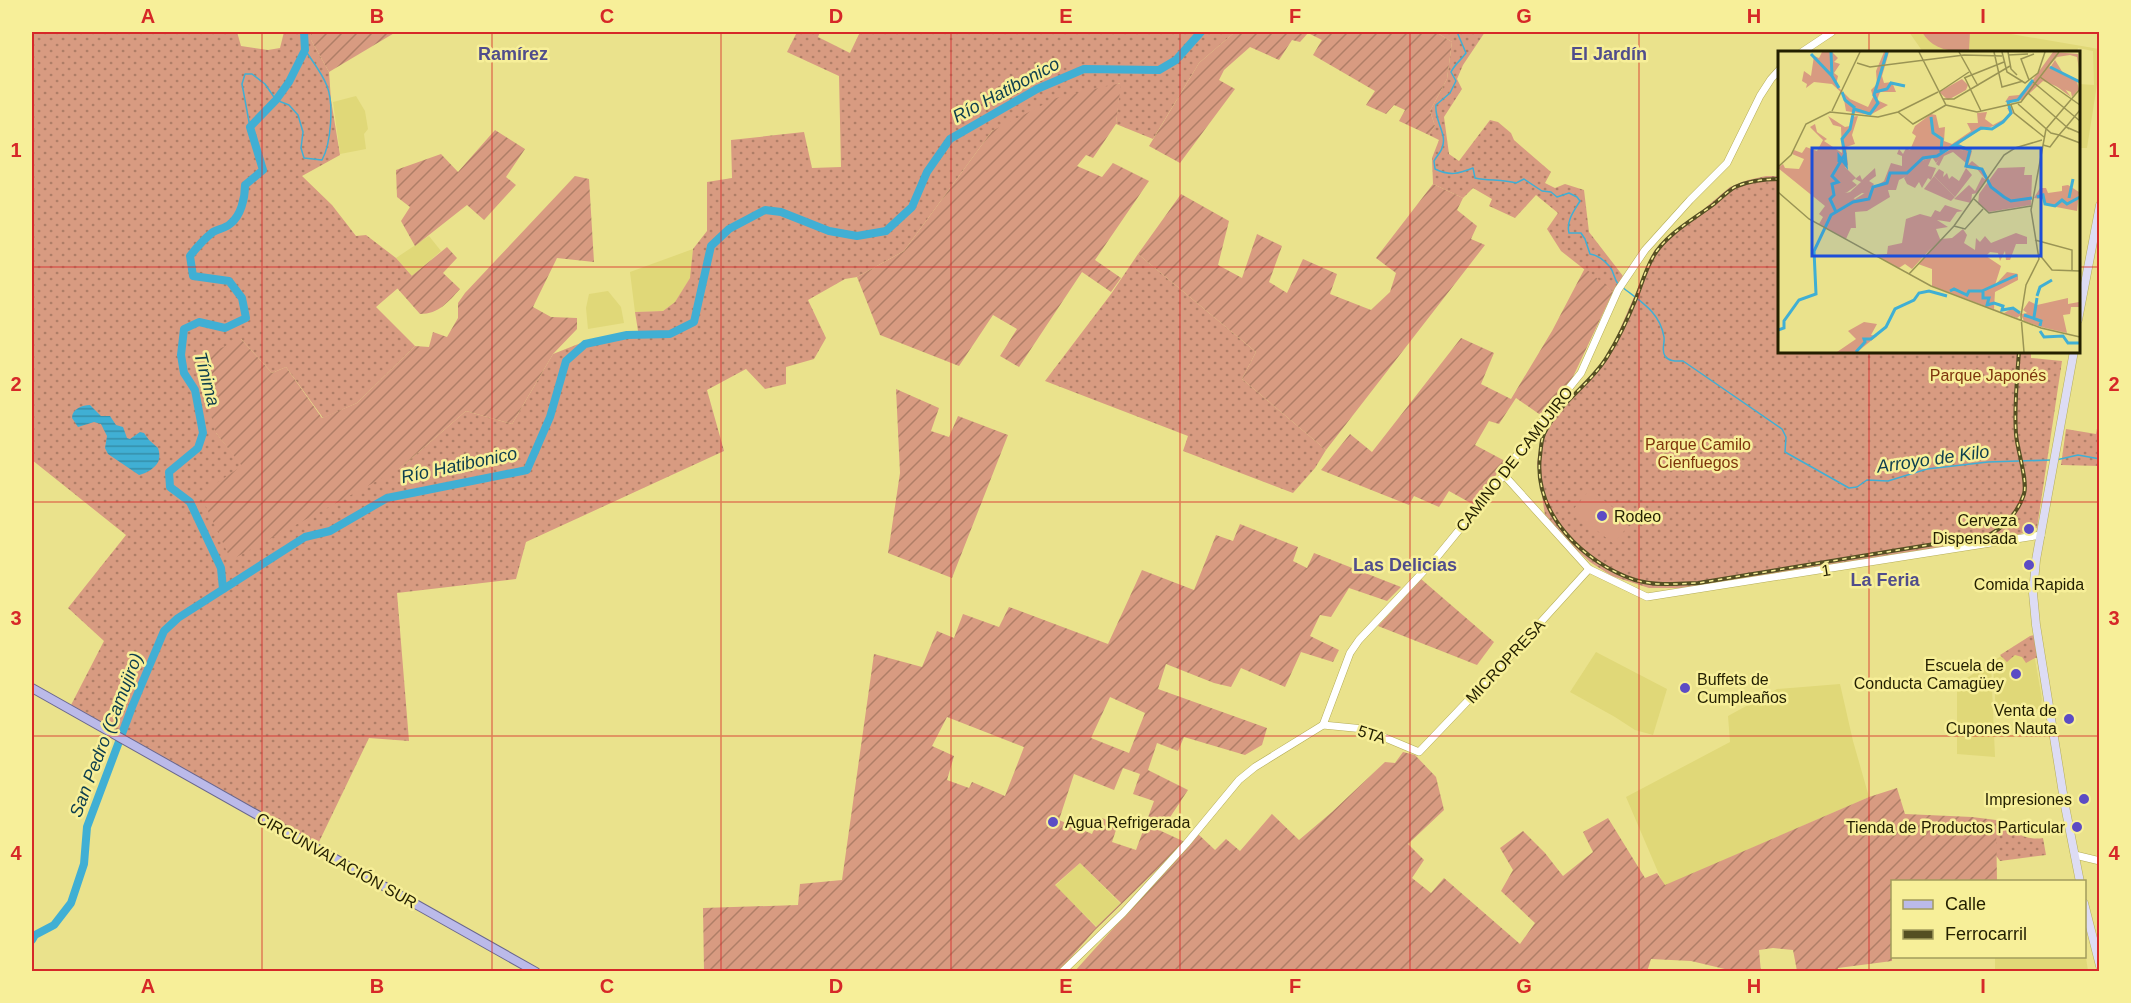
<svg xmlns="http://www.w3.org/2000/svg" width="2131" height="1003" viewBox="0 0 2131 1003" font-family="Helvetica,sans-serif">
<defs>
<pattern id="grass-dots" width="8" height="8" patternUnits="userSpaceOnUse" patternTransform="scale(1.5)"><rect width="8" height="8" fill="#d89b81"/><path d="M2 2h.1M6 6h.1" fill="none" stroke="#af7e67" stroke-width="1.8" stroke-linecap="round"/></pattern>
<pattern id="garden-furrows" width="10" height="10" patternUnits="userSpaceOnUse" patternTransform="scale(1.5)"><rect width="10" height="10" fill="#d89b81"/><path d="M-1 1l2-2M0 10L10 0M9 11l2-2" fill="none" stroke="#af7e67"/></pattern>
<pattern id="water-rules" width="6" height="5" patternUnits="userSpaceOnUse" patternTransform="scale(1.5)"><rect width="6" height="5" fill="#40afd4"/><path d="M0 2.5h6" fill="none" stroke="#358eaa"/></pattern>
</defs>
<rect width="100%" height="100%" fill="#eae28c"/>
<g fill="#e0d878">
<path d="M1909,32H2011V34L2099,49V72L2087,148H2079V84L2094,85L2093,51L2078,48L2077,52H1923Z"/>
<path d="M356,96L365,111L368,129L364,134L366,149L340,154L333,102Z"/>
<path d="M429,236L441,251L412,276L396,258Z"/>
<path d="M693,249L691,277L675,302L663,311L635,312L630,272Z"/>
<path d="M608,291L621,307L624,323L588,329L586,308L589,294Z"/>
<path d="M2022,642H2032L2042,699L2040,709L1996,712L1993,666L1995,660Z"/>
<path d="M1596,652L1667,689L1653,735L1635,730L1615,717L1570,692Z"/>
<path d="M1991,663L1995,757L1957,754V684Z"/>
<path d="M1840,684L1853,741L1869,797L1664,886L1626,797L1730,742L1728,716L1777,689Z"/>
<path d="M1080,863L1121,904L1097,927L1055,886Z"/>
<path d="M2085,951L2088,971H1995V957L2084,956Z"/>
</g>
<g fill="url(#grass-dots)">
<path d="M32,32H237L241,46L268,50L280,48L284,32H311V40L329,72L331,100L340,155L302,176L332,205L356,236L366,235L396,258L412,276L376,307L415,346L357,403L323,418L286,367L272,373L241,339L219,394L216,433L243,466L399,469L466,411L512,424L553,354L586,341L639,337L635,312L663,311L675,302L690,278L693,249L707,231V182L732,178L731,140L804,132L812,168L841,167L839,76L787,52L797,32H820L818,37L850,53L860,32H1235L1199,63L1153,139L1116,124L1120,83L992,131L904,251L857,277L845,279L808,300L826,338L814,359L786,367V384L765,389L746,369L707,390L724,451L526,542L516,579L397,593L409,741L369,738L318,844L71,705L104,641L68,608L126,535L32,460Z"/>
<path d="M1436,32H1485L1463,65L1457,79L1462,89L1444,117L1449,154L1459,161L1490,120L1498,122L1511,133L1514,140L1551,172L1545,183L1555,188L1565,184L1584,190L1589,232L1623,276L1613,292L1561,251L1547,229L1558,213L1536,195L1515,218L1489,206L1492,199L1473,188L1463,198L1433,184L1432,158L1439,140L1429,135L1435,126L1430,111L1447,79L1452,42Z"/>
<path d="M1766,176H1780V351H2031V358L2062,361L2037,528L2020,534L1687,588H1649L1612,576L1590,562L1571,545L1545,515L1537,464L1541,437L1549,421L1607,359L1654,251L1730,187L1748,180Z"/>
<path d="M1138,254L1256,352L1242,379L1326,450L1315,468L1293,493L1183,451L1188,436L1045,381L1111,294Z"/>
<path d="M2099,418V466L2061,465L2066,429L2096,434Z"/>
<path d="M2034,635L2040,658H2035L2026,663L2022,657L2015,655L2007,662L2000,655L2030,636Z"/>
<path d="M1996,820C2014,830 2022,841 2043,838L2046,855L2000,861L1995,854Z"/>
</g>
<g fill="url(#garden-furrows)" fill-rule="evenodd">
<path d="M311,32H396L329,72L311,40Z"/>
<path d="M1235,32H1436L1452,42L1447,79L1430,111L1435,126L1429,135L1399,121L1405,110L1394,105L1386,114L1366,105L1375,91L1313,55L1322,40L1308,33L1300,42L1292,40L1279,60L1250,47L1224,70L1219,80L1235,89L1180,163L1149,146L1199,63Z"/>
<path d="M1121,83L1116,124L1093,158L1086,155L1077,166L1102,177L1113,163L1149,181L1095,260L1121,278L1111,292L1082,272L1019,367L1000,356L1017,329L993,315L959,366L880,335L857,277L904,251L992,131L1056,98Z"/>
<path d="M495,130L525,149L506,177L516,185L484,220L467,205L415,246L401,221L410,207L397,197L396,170L441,154L458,172Z"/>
<path d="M575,176L589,179L594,262L557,258L533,307L551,317L577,318V329L553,354L512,424L466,411L399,469L231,560L200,494L242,466L216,433L208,404L219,394L201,357L241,339L272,373L286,367L322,418L357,403L415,346L429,347L433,332L447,337L458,318V303L465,293Z"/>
<path d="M1433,184L1463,198L1457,210L1477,226L1471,239L1485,245L1326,450L1242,379L1256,352L1138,254L1181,194L1229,221L1218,265L1242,278L1257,234L1282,246L1269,282L1287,293L1303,259L1337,274L1330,294L1371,310L1390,292L1396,273L1376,258Z"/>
<path d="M447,247L457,258L443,273L460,289C448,302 439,314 420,314L397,288Z"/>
<path d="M1585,268L1613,292L1571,381L1542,416L1516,398L1499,424L1489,421L1475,445L1505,461L1476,506L1449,491L1439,507L1414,496L1409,505L1321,470L1350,434L1372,452L1461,338L1494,353L1481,384L1511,399L1552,331Z"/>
<path d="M896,389L939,408L931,431L949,437L958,416L1008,435L952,578L888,553L900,473Z"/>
<path d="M1240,524L1298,547L1293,561L1307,568L1314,553L1401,587L1387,601L1349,588L1331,617L1320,615L1310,636L1339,650L1333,662L1301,652L1285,687L1241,668L1231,687L1214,683L1166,664L1158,689L1267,728L1262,745L1245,755L1184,737L1178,751L1157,743L1148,770L1188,790L1161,831L1185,842L1095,930L1059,971H704L703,908L798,905L800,884L842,880L874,654L922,667L937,631L954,638L963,614L999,627L1009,607L1108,644L1142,570L1194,590L1216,535L1233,541ZM1110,697L1145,713L1129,753L1091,738ZM947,717L1024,747L1005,796L972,782L969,788L947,780L954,756L932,746ZM1123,768L1140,774L1133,794L1154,801L1136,850L1112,842L1118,824L1099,817L1092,834L1059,820L1074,774L1114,790ZM1080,863L1121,903L1096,927L1055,885Z"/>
<path d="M1421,579L1494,642L1477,665L1378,626Z"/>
<path d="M1403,752L1415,755L1436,777L1444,810L1408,844L1424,860L1412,878L1431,893L1444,878L1520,944L1535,923L1501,891L1513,870L1500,848L1523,831L1545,853L1563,876L1593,852L1583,832L1608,818L1645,878L1657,873L1665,885L1869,797L1897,788L1905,814L1972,817L1996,820L1997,881L1892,882V961L1838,968V971H1797L1793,950L1773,948L1759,950L1761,972L1729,971V970L1691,961L1651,959L1647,972H1074L1198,834L1215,850L1226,839L1240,851L1272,814L1299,840L1332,812L1385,762L1395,763Z"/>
</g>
<g fill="#d89b81">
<path d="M1922,32H1970L1969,50C1950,53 1932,49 1922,32Z"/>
<path d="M1590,489L1631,522L1614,544L1572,511Z"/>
</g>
<path fill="url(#water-rules)" d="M90,405L101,416H110L116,425L123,427L127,438L130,439L140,432L144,433L149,440L158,448C159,451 160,455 159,459C158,467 145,474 139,475L108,454L105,448L107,436L101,424L94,422L78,427L72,418C72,409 82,405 90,405Z"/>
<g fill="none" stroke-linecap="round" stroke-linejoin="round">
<g stroke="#40afd4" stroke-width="1.5">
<path d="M1457,32L1466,53C1461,60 1455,64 1451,72L1456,81L1450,93L1436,105C1434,121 1448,134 1442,148C1441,152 1436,157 1434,161L1435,169C1450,176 1458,174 1473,168L1475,178C1489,181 1502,179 1516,183L1524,179L1542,191L1551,192L1557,197L1569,193L1577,197L1580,201C1574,211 1566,221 1569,233H1581L1585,239L1590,254C1597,255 1605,261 1610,267C1614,272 1614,279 1618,284"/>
<path d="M250,127L242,84L245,74H252L265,84L276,100L289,105L298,115L303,132L301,148L304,158L322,160C331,144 334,104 327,86C322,73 313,62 305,50"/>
<path d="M1622,287C1641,302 1660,312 1664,337C1665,343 1661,351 1665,356C1669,362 1677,361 1683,361L1782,429L1786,437L1785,452L1849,488L1857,487L1867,480L1888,481L1927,469L1988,462L2052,460"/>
<path d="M2056,460L2078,455L2100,459"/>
</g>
<g stroke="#40afd4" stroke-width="8">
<path d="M223,589L221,568L190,502L170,487L169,472L198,448L203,433L195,390L184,373L181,355L184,329L199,322L225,328L246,318L242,298L229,281L193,276L190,256C197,247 204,239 213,232C218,229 226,228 230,224C241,216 245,198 245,185L263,170L250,127L276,100L289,82L305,50L304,32"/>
<path d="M32,940L35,935L54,925L71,903L84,864L87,827L132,707L164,631L178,618L305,537L330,531L387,498L527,470L550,417L566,361L585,344L627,335L670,334L694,322L711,246L729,229L765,210L781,212L829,231L857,236L886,231L912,207L927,172L950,139L1037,89L1084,69L1159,70L1176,60L1201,32"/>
</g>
<g stroke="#b5ad57" stroke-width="8">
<g id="tertiary">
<path d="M1802,52L1832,32"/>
<path d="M1504,475L1589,569L1647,597L2041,535"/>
<path d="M1323,725L1364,729L1419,752L1501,666L1589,569"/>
<path d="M2075,855L2100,861"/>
<path d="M1062,972L1123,913L1186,844L1239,780L1255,767L1323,725L1350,653L1359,640L1437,557L1504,475L1524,444L1581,373L1618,290L1645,250L1690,200L1727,163L1760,96L1771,79L1780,69"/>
</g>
</g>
<g stroke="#b5ad57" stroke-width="9">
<g id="secondary">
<path d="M2078,320L2100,205"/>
<path d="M2074,351L2036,560L2033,593L2036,625L2065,806L2080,882"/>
<path d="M2084,903L2100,966"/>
</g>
</g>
<g stroke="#69668e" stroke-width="10">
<path id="primary" d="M32,688L536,972"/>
</g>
<use href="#tertiary" stroke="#fff" stroke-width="7"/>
<use href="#secondary" stroke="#dddcf4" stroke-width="8"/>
<use href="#primary" stroke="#bbbae9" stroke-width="8"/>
<g stroke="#544f22" stroke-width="4">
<path id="rail" d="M1780,179C1766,179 1748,181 1735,187C1728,191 1721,198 1714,204C1694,219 1665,235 1653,257C1646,269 1642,283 1637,296C1629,316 1619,338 1607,357C1590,385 1558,403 1544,434C1541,440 1541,449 1540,456C1533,514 1584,563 1635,580C1655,586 1677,584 1698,583L1989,535C2006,526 2018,512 2024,494C2028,481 2017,449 2016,434C2014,407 2017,379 2019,351"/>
</g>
<use href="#rail" stroke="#f7ef99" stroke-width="1.5" stroke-dasharray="4.5" stroke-linecap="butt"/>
</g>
<path fill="none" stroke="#d62828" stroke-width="1.5" stroke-opacity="0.55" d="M262,32V972M492,32V972M721,32V972M951,32V972M1180,32V972M1410,32V972M1639,32V972M1869,32V52M32,267H1780M2078,267H2100M1869,351V972M32,502H2100M32,736H2100"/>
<g fill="#5c4cc4" stroke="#f7ef99" stroke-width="2">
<circle cx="1602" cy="516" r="6"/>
<circle cx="2029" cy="529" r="6"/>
<circle cx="2029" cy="565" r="6"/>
<circle cx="2016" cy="674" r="6"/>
<circle cx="1685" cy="688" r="6"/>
<circle cx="2069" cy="719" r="6"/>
<circle cx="2084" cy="799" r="6"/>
<circle cx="1053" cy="822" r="6"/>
<circle cx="2077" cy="827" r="6"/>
</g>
<g text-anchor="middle" stroke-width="5" stroke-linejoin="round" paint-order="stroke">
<g font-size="16" fill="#7e340d" stroke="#f7ef99">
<text x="1988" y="381">Parque Japonés</text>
<text x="1698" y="450">Parque Camilo<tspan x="1698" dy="18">Cienfuegos</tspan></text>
</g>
<g font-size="16" fill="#231f00" stroke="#f7ef99">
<text transform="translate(1514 459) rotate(-52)" y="6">CAMINO DE CAMUJIRO</text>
<text transform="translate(1826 570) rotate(-9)" y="6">1</text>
<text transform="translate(1505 661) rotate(-47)" y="6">MICROPRESA</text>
<text transform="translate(1372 734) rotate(17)" y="6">5TA</text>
<text transform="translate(337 860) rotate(29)" y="6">CIRCUNVALACIÓN SUR</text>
</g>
<g font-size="16" fill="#231f00" stroke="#f7ef99" text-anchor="end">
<text x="1614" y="522" text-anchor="start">Rodeo</text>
<text x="2017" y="526">Cerveza<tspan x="2017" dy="18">Dispensada</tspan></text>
<text x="2029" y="590" text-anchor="middle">Comida Rapida</text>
<text x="2004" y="671">Escuela de<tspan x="2004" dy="18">Conducta Camagüey</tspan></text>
<text x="1697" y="685" text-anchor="start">Buffets de<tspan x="1697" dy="18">Cumpleaños</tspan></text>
<text x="2057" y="716">Venta de<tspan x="2057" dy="18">Cupones Nauta</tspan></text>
<text x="2072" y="805">Impresiones</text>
<text x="1065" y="828" text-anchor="start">Agua Refrigerada</text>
<text x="2065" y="833">Tienda de Productos Particular</text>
</g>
<g font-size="18" font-weight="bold" fill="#504d8c" stroke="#f7ef99">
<text x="513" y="60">Ramírez</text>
<text x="1609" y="60">El Jardín</text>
<text x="1405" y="571">Las Delicias</text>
<text x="1885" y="586">La Feria</text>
</g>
<g font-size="18" font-style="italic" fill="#0d3e4e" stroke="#f7ef99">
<text transform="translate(1006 90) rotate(-28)" y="6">Río Hatibonico</text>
<text transform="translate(207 379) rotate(75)" y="6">Tínima</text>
<text transform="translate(1933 459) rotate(-8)" y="6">Arroyo de Kilo</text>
<text transform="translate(459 465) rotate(-12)" y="6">Río Hatibonico</text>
<text transform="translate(106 735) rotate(-69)" y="6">San Pedro (Camujiro)</text>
</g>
</g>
<g transform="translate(1778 51)">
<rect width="302" height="302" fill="#eae28c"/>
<path d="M44,1H54L60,7L56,11L62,13L56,22L60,25L58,34L72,48L90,56L95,46L93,39L99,33L98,20L106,1H111L104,25L106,32L114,31L118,41H102L99,49L110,54L92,64L68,60L65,43L54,33L36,31L28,37L29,33L24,30L26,20L33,25L36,5L41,7ZM275,1L300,3L301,18L299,6L292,4L279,6L271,15L299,31L301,38L294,46L293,41L265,30L244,49L227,51L231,45L241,44L251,34ZM233,56L235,62L225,72L200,80L181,93L194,100L190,114L194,110L204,118L208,129L199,118L188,117L190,106L183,98L168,99L158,112L154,106L141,111L131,124L121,129L118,139H110L112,146L89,160L77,161L78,177H73L68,188L41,173L45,166L41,163L47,155L0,117L5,113L7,117L21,118L26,108L14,103L16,99L24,102L28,96L39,100L45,89L32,76L37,73L39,81L49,88L46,90L64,102L63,76L55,74L50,65L67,76L72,75L73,66L80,65L74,84L77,93L68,96L70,114L67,116L78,127L74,130L79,134L68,142L56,136L77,148L106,130L113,112L124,115V105L119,103L121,98L125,103L128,97L132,99L138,85L134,82L137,75L153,63L158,64L161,77L167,76L166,90L174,93L193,80L189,72H200L199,62L209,61L207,68L215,74L228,67L232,62L229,57ZM247,116L246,124H254L253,154L211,161L200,153L201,143L220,117ZM156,125L177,146L173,150L146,138ZM290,134L301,141L299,160L268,154L265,148L256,147L262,137H268L270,142L284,140V135ZM86,271L99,273L93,284L99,285L79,301H59L78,288L70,280Z" fill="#d89b81"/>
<path d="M277,9L285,22L301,29L294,34L290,31L287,38L293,46L266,26Z" fill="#d89b81"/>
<path d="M184,28L190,34L188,39L170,49L161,41Z" fill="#d89b81"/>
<path d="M177,96L190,102L188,112L175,101L166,105L161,115L158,113L163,104ZM154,106L150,115L158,117L153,129L150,127L144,137L141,131L137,137L129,133L126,127L141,111ZM97,117L98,125L91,130L96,133L89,143L84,142L59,158L55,136L60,134L68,142L72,141L83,131L77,128L82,124L84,129ZM188,117L194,124L177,146L156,125L161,118L166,121L165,126L169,122L171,128L174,125L181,130ZM204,126L208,129L200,142L194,143L193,152L176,148L191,134L197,140ZM167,154L185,160L179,161L172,171L159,169L170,176L158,178L162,188L174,187L185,178L189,184L186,192L197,199L198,187L202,191L207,185L213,192L238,182L249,186V193H238L232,209H228L227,200L222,210L220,202L212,201L208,205L223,215L217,234L229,221L240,223V229L217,241L216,258L226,262L235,257L244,263L249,262L245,259L251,250L259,254L290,247V253L301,251V256H293L292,263L285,264L289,282L263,276L246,270L243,264L239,267L154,235V218L140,213L155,195L134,218L127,213L121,217L96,204L109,203L110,195L124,192L128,168L142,163L153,166L157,159L162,161Z" fill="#d89b81"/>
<path fill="none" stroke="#40afd4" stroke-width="3" d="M53,1L54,25L61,37M33,3L54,25M272,16L302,31M64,41L67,49L77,57M97,41L109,38L113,32L127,35M153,66L155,82L164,88L163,101M177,94L192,99L188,115L204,118L213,136L226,146L233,150L254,147M61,111V105L68,114L67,103M259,146L265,144L267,153L277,155L284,149L289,153L302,146M291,147L295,128M58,161L52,148L56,144L54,133L60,131L54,125L67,103L64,88L72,78L76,58L92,63L100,52L96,44L109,1M172,240L176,238L189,244L191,240H205V247H211L209,254L216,252L225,255L224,259L235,257L242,262M204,240L239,224M259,245L262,236L274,229M246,264L263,270L262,275M256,266L259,247M0,279L6,277V270L21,249L38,243L36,200L53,164L75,151L91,148L95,136L109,132L112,122H129L145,107L159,105L203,77L214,78L225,71L233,62L230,51L240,49L255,29M262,280L266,286L285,285L290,292H302M78,301L87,291L86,288H93L108,276L117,258L136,249L141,242L151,240L169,245"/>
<path fill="none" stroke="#9a9454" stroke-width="1.5" d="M141,1L168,54L199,61L243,51L281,1M181,1L200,35M216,1L224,36L245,30M224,1L229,21L247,32L260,22L267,1M230,1L233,18L239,24M230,4L250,3M79,12L92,16L186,4L224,5M262,26L302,54M186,27L226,11M187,27L203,60M251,29L243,8L256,3M255,31L302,70M161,41L191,21M250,42L291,78M165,48H176L232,15M240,53L273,82L281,84L288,76L302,82M233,54L236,62L266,86M54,60L82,1M120,61L135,73L168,54M288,76L302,59M268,78L302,38M265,94L272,96L281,84L302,92M0,116L13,104L28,73L52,61L100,66L120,61L160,41M0,141L31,168L153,235L263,277L302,286M196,148L211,162L253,155M176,175L187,178L205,158M257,189L294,199V220M261,203L274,219L302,220M131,223L176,175L226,104L237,97L264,89M246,301L243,265L248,234L261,208L253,159L268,78"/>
<path fill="#1d4ed8" fill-opacity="0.15" stroke="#1d4ed8" stroke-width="3" d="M34,97H263V205H34Z"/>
<rect width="302" height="302" fill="none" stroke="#231f00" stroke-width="3"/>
</g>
<rect width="2131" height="1003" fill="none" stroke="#f7ef99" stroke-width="66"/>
<rect x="1891" y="880" width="195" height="78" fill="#f7ef99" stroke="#a29c5c" stroke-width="1.5"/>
<rect x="1903" y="900" width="30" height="9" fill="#bbbae9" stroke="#a29c5c" stroke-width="1.5"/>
<text x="1945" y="910" font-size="18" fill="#231f00">Calle</text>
<rect x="1903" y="930" width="30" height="9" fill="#544f22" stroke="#a29c5c" stroke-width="1.5"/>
<text x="1945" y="940" font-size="18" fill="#231f00">Ferrocarril</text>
<rect x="33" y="33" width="2065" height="937" fill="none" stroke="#d62828" stroke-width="2"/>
<g font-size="20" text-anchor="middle" font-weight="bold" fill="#d62828">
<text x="148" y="23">A</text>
<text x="377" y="23">B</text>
<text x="607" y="23">C</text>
<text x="836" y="23">D</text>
<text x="1066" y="23">E</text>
<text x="1295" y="23">F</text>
<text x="1524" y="23">G</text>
<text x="1754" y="23">H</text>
<text x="1983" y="23">I</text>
<text x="16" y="157">1</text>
<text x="2114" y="157">1</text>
<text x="16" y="391">2</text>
<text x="2114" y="391">2</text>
<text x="16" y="625">3</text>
<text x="2114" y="625">3</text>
<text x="16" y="860">4</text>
<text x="2114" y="860">4</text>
<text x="148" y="993">A</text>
<text x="377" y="993">B</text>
<text x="607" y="993">C</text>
<text x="836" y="993">D</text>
<text x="1066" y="993">E</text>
<text x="1295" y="993">F</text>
<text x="1524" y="993">G</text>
<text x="1754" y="993">H</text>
<text x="1983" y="993">I</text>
</g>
</svg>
